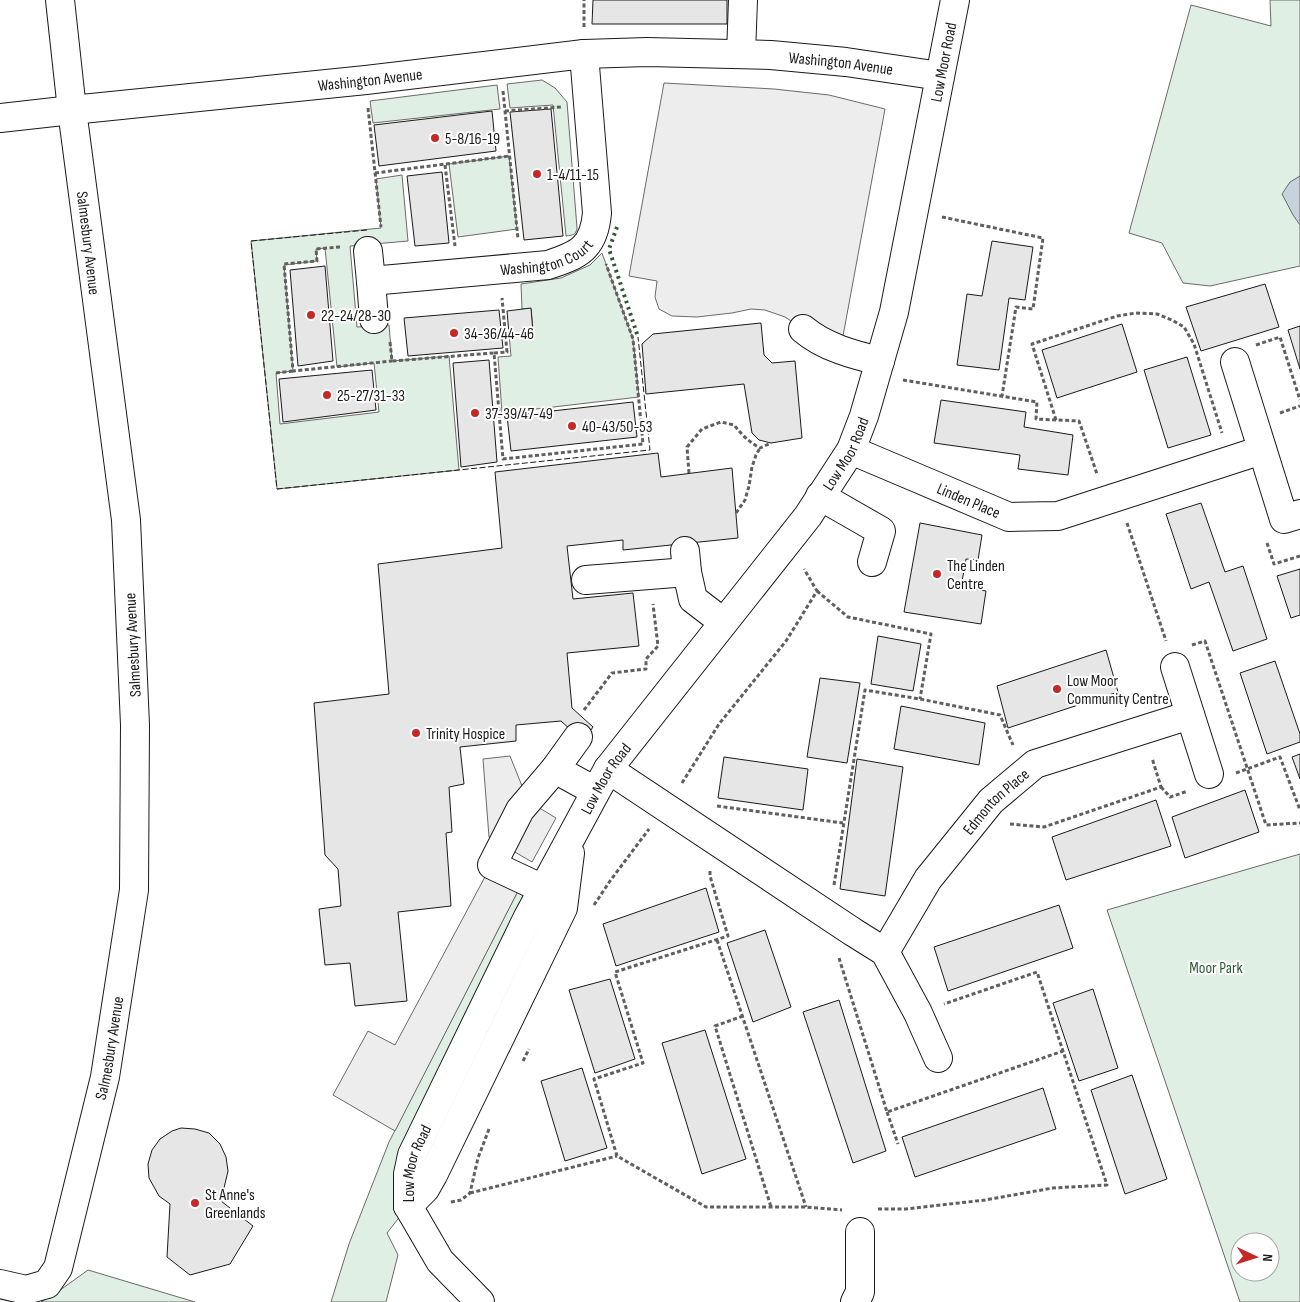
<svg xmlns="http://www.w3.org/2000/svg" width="1300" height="1302" viewBox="0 0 1300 1302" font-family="'Sofia Sans Condensed',sans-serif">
<rect width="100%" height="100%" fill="#fff"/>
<g fill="#e0efe3" stroke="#6a6a6a" fill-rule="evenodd">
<path d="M1270,0H1300V266L1210,286L1183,283L1162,243L1129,233L1191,5L1271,26Z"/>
<path d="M542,80L555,88L567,102L577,228C576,235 573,235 566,236L553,105L510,108L507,84Z"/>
<path d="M497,85L500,109L373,123L370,101Z"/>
<path d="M509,156L517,229L458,237L449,164Z"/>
<path d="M402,175L408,241L350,246L357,327L389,325L392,361L449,356L459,470L277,489L251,241L381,228L376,179ZM325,248L337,367L374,363L379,412L280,424L276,373L293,371L284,265L317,261L316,249Z"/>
<path d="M602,253L633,339L639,397L502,413L498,357L511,356L509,334L533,332L531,309H522L521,284L561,278L590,265Z"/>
<path d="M1300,854V1302H1240L1107,910ZM1240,1242H1270V1272H1240Z"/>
<path d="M518,891L537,901L412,1155L408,1206L387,1233L398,1255L386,1302H331L349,1244L389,1142Z"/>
<path d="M88,1270L195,1302H41L63,1288Z"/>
</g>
<g fill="#ededed" stroke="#6a6a6a">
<path d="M664,83L774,89L829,95L885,109L843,336L803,329L785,317L765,310L751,309L732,313L697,317L672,316L659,309L655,297L657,281L629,276Z"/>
<path d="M510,756L528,801L556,818L532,862L489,837L483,759Z"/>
<path d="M486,875L518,891L395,1131L333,1095L368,1031L395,1045Z"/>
</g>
<path fill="#c6d2dc" stroke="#6a6a6a" d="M1300,176V225L1293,215L1282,194L1290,182Z"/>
<g fill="#e6e6e6" stroke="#1a1a1a">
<path d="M593,0H727V24H592Z"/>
<path d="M551,109L563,236L524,240L510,112Z"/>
<path d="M492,111L496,151L379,166L374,125Z"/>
<path d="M442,172L449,243L415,246L407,176Z"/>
<path d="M992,241L1033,247L1025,300L1009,298L999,370L957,365L967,294L982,296Z"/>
<path d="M325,266L333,361L298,366L290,270Z"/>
<path d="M1265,284L1279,327L1201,351L1186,307Z"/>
<path d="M531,308L533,333L509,334L507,311Z"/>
<path d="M499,310L503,348L408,356L404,318Z"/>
<path d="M761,323L764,355L772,363L795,361L802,438L771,443L759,440L752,433L744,384L646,394L642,344L653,334Z"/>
<path d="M1122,324L1137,372L1057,398L1042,350Z"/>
<path d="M1300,326V369L1288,330Z"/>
<path d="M1187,357L1211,435L1168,448L1144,370Z"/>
<path d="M489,360L497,462L461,467L453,363Z"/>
<path d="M372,370L376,410L283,422L279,379Z"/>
<path d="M941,400L1026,412L1024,427L1073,435L1068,475L1018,469L1020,455L934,443Z"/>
<path d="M633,402L637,437L511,451L507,416Z"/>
<path d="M658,453L661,477L732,468L738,538L623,550V540L567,546L573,599L633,593L639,646L567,653L572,708L593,727L583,741L561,721L516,725V741L460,747L464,784L449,787L452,832L446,833L451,906L398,912L407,1001L355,1006L350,963L325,965L319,909L341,906L338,869L325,855L314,703L389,694L378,564L502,548L495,472Z"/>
<path d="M1201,503L1225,572L1243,566L1267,639L1233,651L1209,582L1191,589L1166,514Z"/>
<path d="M920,523L982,535L978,560L966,559L961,587L986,591L981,624L904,612Z"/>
<path d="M1300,569V615L1291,618L1277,576Z"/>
<path d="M878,636L921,644L913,691L871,684Z"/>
<path d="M1106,650L1118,692L1008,728L997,686Z"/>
<path d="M1275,661L1300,734V742L1267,754L1240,673Z"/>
<path d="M820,678L860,683L847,763L807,757Z"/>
<path d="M901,706L985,723L979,765L894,749Z"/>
<path d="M1300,754V779L1292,757Z"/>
<path d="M724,757L808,769L803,810L718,798Z"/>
<path d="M857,759L903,767L885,896L840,889Z"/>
<path d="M1245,790L1259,832L1185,858L1172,817Z"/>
<path d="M1156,800L1171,846L1066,880L1052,837Z"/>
<path d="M706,888L719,932L616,966L603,924Z"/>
<path d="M1059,905L1073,948L948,991L934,947Z"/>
<path d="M765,930L791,1007L753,1022L727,943Z"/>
<path d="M610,979L635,1059L595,1073L569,990Z"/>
<path d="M1093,989L1118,1068L1079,1081L1053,1003Z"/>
<path d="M839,1000L886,1151L853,1163L803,1012Z"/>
<path d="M705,1030L746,1159L702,1174L662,1043Z"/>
<path d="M582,1068L607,1148L565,1161L541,1081Z"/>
<path d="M1132,1075L1167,1179L1125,1194L1091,1090Z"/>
<path d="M1043,1088L1056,1129L915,1177L902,1137Z"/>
<path d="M181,1128L195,1129L209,1133L220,1144L226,1157L228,1171L221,1201L253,1226L230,1264L190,1275L167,1257L170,1204L159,1196L149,1178L148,1164L152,1150L160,1139L172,1131Z"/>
</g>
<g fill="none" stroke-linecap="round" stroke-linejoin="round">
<g stroke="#1a1a1a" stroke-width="30">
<g id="minor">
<path d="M741,54L743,0"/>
<path id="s1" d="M0,118L72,110L366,80L584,54L647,52L771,55L846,62L940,76"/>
<path d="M368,251L371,281"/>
<path id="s2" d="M374,319L371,281L548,265C579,255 594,248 597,213L584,54"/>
<path d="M803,329C824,347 854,355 880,361"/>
<path d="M1235,362L1284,519L1300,514"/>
<path id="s3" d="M851,450L1009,517L1058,516L1262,450"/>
<path d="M820,496L881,531L872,562"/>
<path d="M685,551L687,572L693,599L723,622"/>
<path d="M586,580L687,572"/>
<path d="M1175,667L1209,774"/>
<path d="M555,769L578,737"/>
<path d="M608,769L853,932L885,952L918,1013L938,1058"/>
<path d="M560,897L492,865L520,810L555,769L595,791"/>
<path id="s4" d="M885,952L928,879L991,801L1035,764L1190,715"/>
<path id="s5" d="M408,1206V1174L412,1155L527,919L608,769L808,516L851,450L864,416L894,312L955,0"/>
<path d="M408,1206L425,1189L433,1175L563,908L570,853"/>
<path d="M408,1206L440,1261L480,1302"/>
<path id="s6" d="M0,1284L26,1290L47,1284L58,1268L105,1077L134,890L135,725L126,520L72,110L60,0"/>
<path d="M855,1302L860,1292V1232"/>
</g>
</g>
<g stroke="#5f5f5f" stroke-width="3" stroke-dasharray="4 2.5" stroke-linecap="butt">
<path d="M584,27V0"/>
<path d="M503,91L518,239"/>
<path d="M368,108L381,227"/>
<path d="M505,111L561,107"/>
<path d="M445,165L455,246"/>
<path d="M375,173L509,156"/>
<path d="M942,217L1043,238L1033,309L1016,307L1002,396"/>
<path d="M340,247L316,249L317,261L284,264L293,371L392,361"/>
<path d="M390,342L392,361L494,353L503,459L643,444L633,339L606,264"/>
<path d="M1256,345L1280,337L1300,400"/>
<path d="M494,353L507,352L502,298"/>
<path d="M276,373L293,371"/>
<path d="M903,380L1037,402L1036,419L1079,421L1097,474"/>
<path d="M1280,413L1300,406"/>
<path d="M1056,420L1032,344L1117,316L1136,313L1157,314L1172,320L1184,327L1194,344L1222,433"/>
<path d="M689,473L687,447L702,429L721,422L734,425C742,435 749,442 760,448L771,443"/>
<path d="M736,513L745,500L749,486L752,467L756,455L760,448"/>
<path d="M1127,523L1166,641"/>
<path d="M1267,543L1274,564L1300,556"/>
<path d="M817,591L848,617L931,634L920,699"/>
<path d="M1192,645L1205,641L1266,825L1300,823"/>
<path d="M584,710L612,673L646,669V659L658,646L653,604"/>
<path d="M1236,773L1280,757L1300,810"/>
<path d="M682,783L719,724L786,641L817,591L804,569"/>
<path d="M1161,787L1170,797L1188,791"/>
<path d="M717,806L843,823"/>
<path d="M1010,824L1044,827L1161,787L1152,758"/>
<path d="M710,871V876L728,936L615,972L643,1063L594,1079L617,1156L706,1207H806L842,1210"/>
<path d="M834,885L865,690L920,699L1000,715L1013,745"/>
<path d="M594,905L610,881L649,829"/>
<path d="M717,940L806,1207"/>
<path d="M839,958L887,1112L1063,1051"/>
<path d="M743,1016L715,1026L771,1207"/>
<path d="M523,1061L529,1049"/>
<path d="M887,1112L898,1144"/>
<path d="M470,1193L617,1156"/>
<path d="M451,1202L461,1200L470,1193L478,1158L489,1129"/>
<path d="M878,1209H906L985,1200L1053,1188L1107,1185L1037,972L944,1004"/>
</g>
<use href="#minor" stroke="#fff" stroke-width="28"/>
<path stroke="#2b5a34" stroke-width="4" stroke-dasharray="2.5 4" stroke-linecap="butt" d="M617,227L609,249L638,337"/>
<path stroke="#1a1a1a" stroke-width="1" stroke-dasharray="6 2.5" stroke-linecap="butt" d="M367,230L251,241L277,489L650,450L638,337"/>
</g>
<g fill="#c62828" stroke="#fff" stroke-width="2">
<circle cx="435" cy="138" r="5"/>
<circle cx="537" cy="174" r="5"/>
<circle cx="311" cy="315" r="5"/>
<circle cx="454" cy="333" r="5"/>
<circle cx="327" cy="395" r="5"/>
<circle cx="475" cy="413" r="5"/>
<circle cx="572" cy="426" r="5"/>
<circle cx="937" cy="574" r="5"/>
<circle cx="1057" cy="689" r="5"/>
<circle cx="416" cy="733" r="5"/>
<circle cx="195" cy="1203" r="5"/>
</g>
<g text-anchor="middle" stroke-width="4" stroke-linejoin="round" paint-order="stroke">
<g font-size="16" fill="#1a1a1a" stroke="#fff">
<text dy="6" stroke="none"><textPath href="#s5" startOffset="1285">Low Moor Road</textPath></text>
<text dy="6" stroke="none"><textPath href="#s1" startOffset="845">Washington Avenue</textPath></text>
<text dy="6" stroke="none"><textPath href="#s1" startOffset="372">Washington Avenue</textPath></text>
<text transform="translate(89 243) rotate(83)" y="6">Salmesbury Avenue</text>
<text dy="6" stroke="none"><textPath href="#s2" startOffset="216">Washington Court</textPath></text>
<text dy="6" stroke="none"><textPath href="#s5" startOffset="880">Low Moor Road</textPath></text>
<text dy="6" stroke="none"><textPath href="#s3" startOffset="128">Linden Place</textPath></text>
<text transform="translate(132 645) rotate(-93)" y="6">Salmesbury Avenue</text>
<text dy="6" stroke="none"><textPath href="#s5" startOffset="475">Low Moor Road</textPath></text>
<text dy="6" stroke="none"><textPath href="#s4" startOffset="188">Edmonton Place</textPath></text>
<text dy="6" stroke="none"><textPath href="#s6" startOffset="294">Salmesbury Avenue</textPath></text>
<text dy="6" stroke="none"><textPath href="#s5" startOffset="44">Low Moor Road</textPath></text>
</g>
<g font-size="16" fill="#1a1a1a" stroke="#fff" text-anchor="start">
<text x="445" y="144">5-8/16-19</text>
<text x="547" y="180">1-4/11-15</text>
<text x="321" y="321">22-24/28-30</text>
<text x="464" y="339">34-36/44-46</text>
<text x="337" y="401">25-27/31-33</text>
<text x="485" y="419">37-39/47-49</text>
<text x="582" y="432">40-43/50-53</text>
<text x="947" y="571">The Linden<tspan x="947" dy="18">Centre</tspan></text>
<text x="1067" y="686">Low Moor<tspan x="1067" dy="18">Community Centre</tspan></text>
<text x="426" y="739">Trinity Hospice</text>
<text x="205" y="1200">St Anne's<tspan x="205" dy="18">Greenlands</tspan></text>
</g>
<g font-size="16" fill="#2b5a34" stroke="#fff">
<text x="1216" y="973">Moor Park</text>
</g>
</g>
<g transform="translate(1255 1257) rotate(94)"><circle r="24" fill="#ffffff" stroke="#a3a3a3"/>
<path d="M0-4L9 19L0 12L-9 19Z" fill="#c62828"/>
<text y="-8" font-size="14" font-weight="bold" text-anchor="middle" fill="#1a1a1a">N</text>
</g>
</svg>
